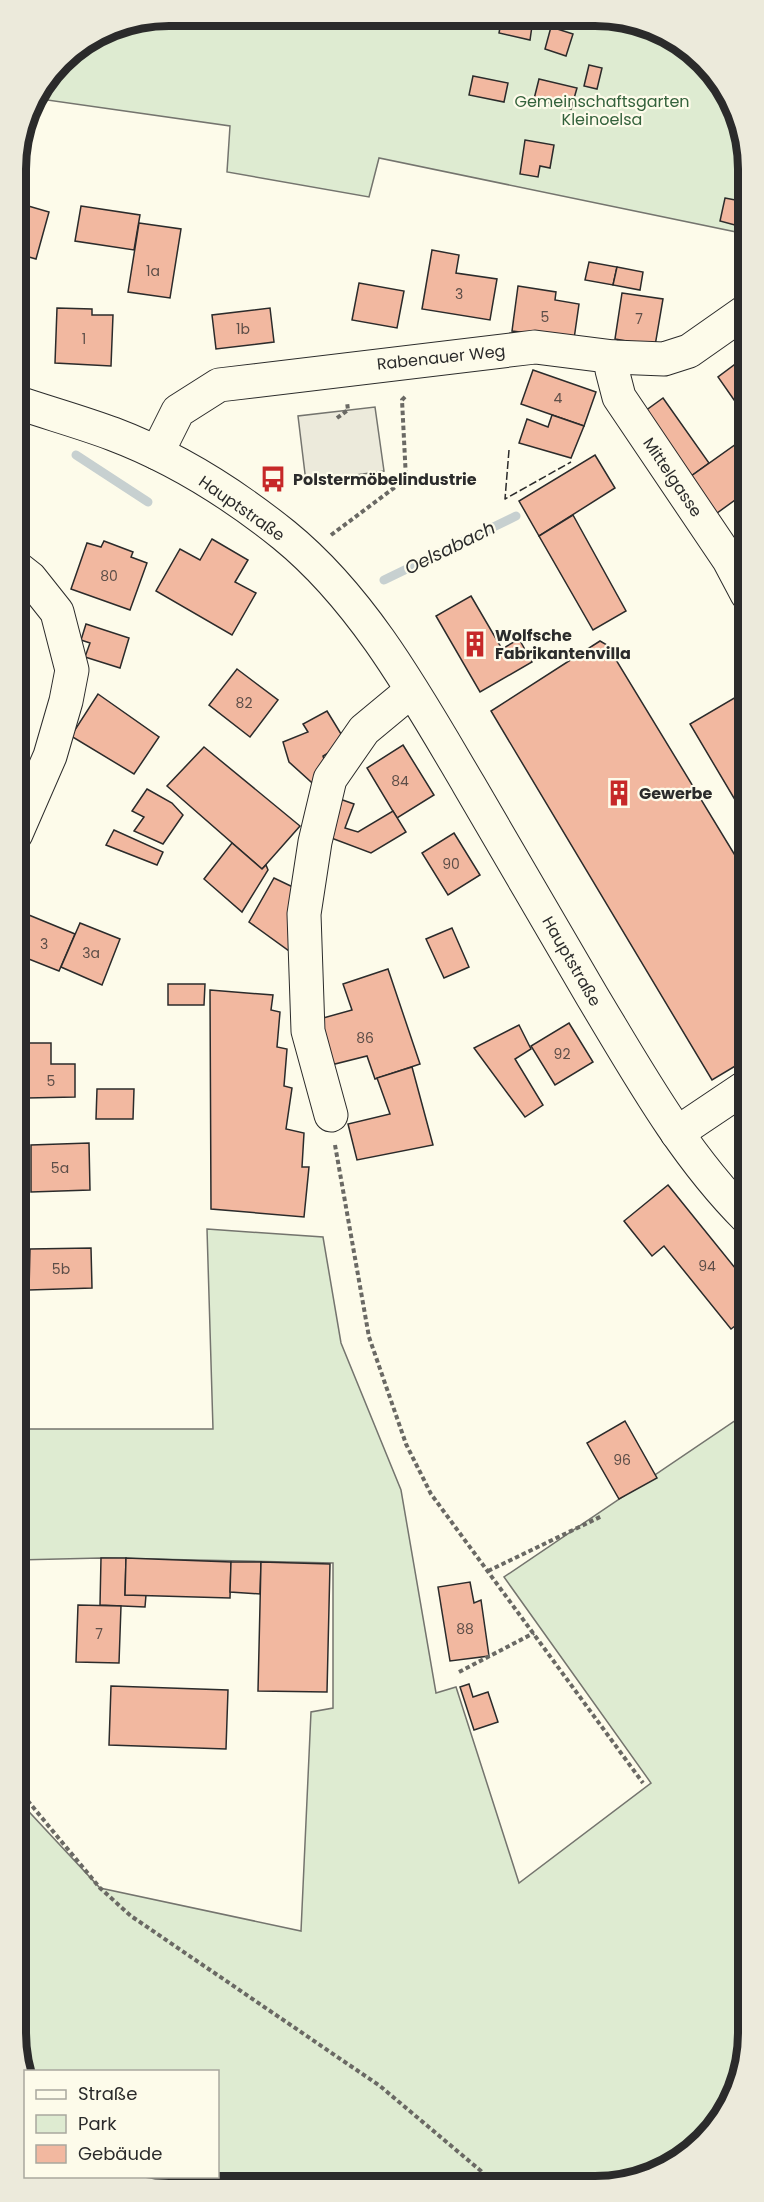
<svg xmlns="http://www.w3.org/2000/svg" width="764" height="2202" viewBox="0 0 764 2202" font-family="Poppins,sans-serif">
<rect width="100%" height="100%" fill="#fdfbea"/>
<g fill="#deebd1" stroke="#74746e" stroke-width="1.5">
<path d="M168,15L626,18L704,60L746,138V234L379,158L369,197L227,172L230,126L33,98L67,53L110,27Z"/>
<path d="M207,1229L323,1237L341,1343L401,1490L436,1693L456,1687L519,1883L651,1783L504,1577L748,1412L749,2044L737,2092L711,2135L673,2166L626,2184H139L124,2177L218,2176V2072H26L25,2078L18,2064V1800L100,1888L301,1931L311,1712L333,1708V1563L101,1558L17,1560V1429H213Z"/>
</g>
<path fill="#eceadb" stroke="#74746e" stroke-width="1.5" d="M375,407L384,471L306,482L298,416Z"/>
<g fill="none" stroke-linecap="round" stroke-linejoin="round">
<g stroke="#c7d0d0" stroke-width="9">
<path d="M76,455L148,502"/>
<path d="M384,580L516,516"/>
</g>
</g>
<g fill="#f2b8a0" stroke="#2b2b2b" stroke-width="1.5">
<path d="M502,17L533,19L530,40L499,33Z"/>
<path d="M551,27L573,34L566,56L545,49Z"/>
<path d="M589,65L602,68L597,89L584,86Z"/>
<path d="M473,76L508,83L504,102L469,95Z"/>
<path d="M539,79L577,88L571,109L534,99Z"/>
<path d="M525,140L554,145L550,168L540,166L538,177L520,174Z"/>
<path d="M725,198L746,202V228L720,221Z"/>
<path d="M18,203L49,212L36,259L15,253V212Z"/>
<path d="M81,206L140,215L134,250L75,241Z"/>
<path d="M139,223L181,229L170,298L128,292Z"/>
<path d="M432,250L459,255L456,273L497,279L490,320L422,309Z"/>
<path d="M589,262L617,267L613,285L585,280Z"/>
<path d="M617,267L643,272L640,290L613,285Z"/>
<path d="M359,283L404,291L397,328L352,320Z"/>
<path d="M16,284L23,286L16,314Z"/>
<path d="M518,286L556,292L555,300L579,304L574,339L512,331Z"/>
<path d="M622,293L663,299L655,346L615,339Z"/>
<path d="M57,308L92,309V315H113L111,366L55,363Z"/>
<path d="M270,308L274,342L216,349L212,315Z"/>
<path d="M746,356V417L718,377Z"/>
<path d="M533,370L596,392L584,426L521,404Z"/>
<path d="M663,398L709,463L687,479L641,414Z"/>
<path d="M552,415L584,426L571,458L519,443L527,419L548,427Z"/>
<path d="M746,437V492L713,516L687,479Z"/>
<path d="M595,455L615,488L539,536L519,501Z"/>
<path d="M573,515L626,611L593,630L539,536Z"/>
<path d="M212,539L248,560L235,582L256,593L232,635L156,591L180,549L200,560Z"/>
<path d="M104,541L133,552L131,557L147,563L130,610L71,589L87,543L101,547Z"/>
<path d="M471,596L502,649L519,639L532,662L480,692L436,616Z"/>
<path d="M86,624L129,638L120,668L85,657L90,643L81,640Z"/>
<path d="M600,641L607,645L747,875V1059L712,1080L491,711Z"/>
<path d="M237,669L278,700L250,737L209,705Z"/>
<path d="M98,694L159,737L134,774L71,736Z"/>
<path d="M736,697L747,715V820L690,724Z"/>
<path d="M327,711L346,742L323,756L328,772L320,790L289,762L283,742L308,732L303,724Z"/>
<path d="M403,745L434,795L397,818L367,768Z"/>
<path d="M204,747L300,826L262,869L167,786Z"/>
<path d="M147,789L172,803L183,815L163,844L134,831L144,817L132,811Z"/>
<path d="M337,798L354,804L345,828L358,832L393,811L406,832L371,853L326,836Z"/>
<path d="M114,830L163,852L157,865L106,845Z"/>
<path d="M454,833L480,875L448,895L422,853Z"/>
<path d="M232,843L262,869L266,865L268,870L242,912L204,879Z"/>
<path d="M274,878L297,889L292,953L249,922Z"/>
<path d="M24,913L75,934L59,971L16,954V930Z"/>
<path d="M80,923L120,939L102,985L61,967Z"/>
<path d="M452,928L469,967L444,978L426,939Z"/>
<path d="M388,969L420,1064L375,1079L367,1056L327,1066L316,1020L352,1010L343,984Z"/>
<path d="M168,984H205L204,1005H168Z"/>
<path d="M210,990L273,995L271,1010L280,1012L277,1047L287,1049L284,1086L292,1088L286,1129L304,1133L302,1167H309L304,1217L211,1209Z"/>
<path d="M569,1023L593,1062L555,1085L531,1046Z"/>
<path d="M519,1025L531,1049L515,1059L543,1105L525,1117L474,1048Z"/>
<path d="M27,1043H51V1064H75V1097L27,1098Z"/>
<path d="M412,1067L433,1145L357,1160L348,1124L390,1114L377,1078Z"/>
<path d="M97,1089H134L133,1119H96Z"/>
<path d="M89,1143L90,1190L31,1192V1145Z"/>
<path d="M668,1185L748,1284V1316L731,1329L664,1246L652,1256L624,1221Z"/>
<path d="M91,1248L92,1288L29,1290L30,1249Z"/>
<path d="M625,1421L657,1478L619,1499L587,1443Z"/>
<path d="M101,1558H126L125,1595H146L145,1607L100,1605Z"/>
<path d="M126,1558L231,1562L230,1598L125,1595Z"/>
<path d="M231,1562H261L260,1594L230,1592Z"/>
<path d="M261,1562L330,1564L327,1692L258,1691Z"/>
<path d="M470,1582L474,1603L481,1600L489,1656L450,1661L438,1587Z"/>
<path d="M78,1605L121,1606L119,1663L76,1662Z"/>
<path d="M469,1684L473,1697L488,1692L498,1722L474,1730L460,1687Z"/>
<path d="M111,1686L228,1690L226,1749L109,1745Z"/>
</g>
<g fill="none" stroke-linecap="round" stroke-linejoin="round">
<g stroke="#2b2b2b" stroke-width="35">
<g id="minor">
<path d="M614,357L612,370L619,397L729,560L747,594"/>
<path d="M157,453L178,411L219,385L535,347L614,357L664,359L689,351L746,311"/>
<path d="M16,567L30,578L57,612L72,670L66,701L50,756L16,834"/>
<path d="M331,1115L308,1031L304,914L315,842L330,779L364,730L411,691"/>
<path d="M677,1133L747,1086"/>
</g>
</g>
<g stroke="#2b2b2b" stroke-width="35">
<path id="major" d="M16,402C48,413 81,422 113,434C174,457 233,494 284,535C364,600 417,697 469,785C510,855 551,926 592,996C639,1074 683,1154 748,1219"/>
</g>
<g stroke="#6a6964" stroke-width="4" stroke-dasharray="4.5 3" stroke-linecap="butt">
<path d="M337,418L348,410L347,402"/>
<path d="M331,535L406,479L402,400L406,396"/>
<path d="M335,1145L369,1337L406,1444L431,1494L643,1783"/>
<path d="M488,1571L602,1516"/>
<path d="M459,1672L534,1633"/>
<path d="M18,1789L100,1888L131,1916L380,2086L481,2171L493,2184"/>
</g>
<use href="#minor" stroke="#fdfbea" stroke-width="33"/>
<use href="#major" stroke="#fdfbea" stroke-width="33"/>
<path stroke="#2b2b2b" stroke-width="1.5" stroke-dasharray="8 3" stroke-linecap="butt" d="M509,450L505,499L571,462"/>
</g>
<defs>
<g id="bus-bare" transform="scale(2.07)"><path d="M-5-6H5V4H4V6H2V4H-2V6H-4V4H-5ZM-3.5-4V0h7V-4ZM-3.5 1.2v1.5H-2V1.2ZM2 1.2v1.5H3.5V1.2Z" fill="#c62828" stroke="#fdfbea" stroke-width="2.5" paint-order="stroke"/></g>
<g id="building-bare" transform="scale(2.07)"><path d="M-4-6H4V6H1V3H-1V6H-4ZM-2.5-4.3h1.7v1.8h-1.7ZM.8-4.3h1.7v1.8H.8ZM-2.5-1h1.7V.8h-1.7ZM.8-1h1.7V.8H.8Z" fill="#c62828" stroke="#fdfbea" stroke-width="2.5" paint-order="stroke"/></g>
</defs>
<g fill-rule="evenodd">
<use href="#bus-bare" x="273" y="479"/>
<use href="#building-bare" x="475" y="644"/>
<use href="#building-bare" x="619" y="793"/>
</g>
<g text-anchor="middle" stroke-width="4.5" stroke-linejoin="round" paint-order="stroke">
<g font-size="14" fill="#5d4e48">
<text x="153" y="276">1a</text>
<text x="459" y="299">3</text>
<text x="545" y="322">5</text>
<text x="639" y="324">7</text>
<text x="243" y="334">1b</text>
<text x="84" y="344">1</text>
<text x="558" y="403">4</text>
<text x="109" y="581">80</text>
<text x="244" y="708">82</text>
<text x="400" y="786">84</text>
<text x="451" y="869">90</text>
<text x="44" y="949">3</text>
<text x="91" y="958">3a</text>
<text x="365" y="1043">86</text>
<text x="562" y="1059">92</text>
<text x="51" y="1086">5</text>
<text x="60" y="1173">5a</text>
<text x="707" y="1271">94</text>
<text x="61" y="1274">5b</text>
<text x="622" y="1465">96</text>
<text x="465" y="1634">88</text>
<text x="99" y="1639">7</text>
</g>
<g font-size="16" fill="#34623c" stroke="#fdfbea">
<text x="602" y="107">Gemeinschaftsgarten<tspan x="602" dy="18">Kleinoelsa</tspan></text>
</g>
<g font-size="16" fill="#2b2b2b" stroke="#fdfbea">
<text transform="translate(441 357) rotate(-6)" y="6">Rabenauer Weg</text>
<text transform="translate(673 477) rotate(56)" y="6">Mittelgasse</text>
<text transform="translate(242 508) rotate(35)" y="6">Hauptstraße</text>
<text transform="translate(572 961) rotate(60)" y="6">Hauptstraße</text>
</g>
<g font-size="16" font-weight="bold" fill="#2b2b2b" stroke="#fdfbea" text-anchor="start">
<text x="293" y="485">Polstermöbelindustrie</text>
<text x="495" y="641">Wolfsche<tspan x="495" dy="18">Fabrikantenvilla</tspan></text>
<text x="639" y="799">Gewerbe</text>
</g>
<g font-size="18" font-style="italic" fill="#2b2b2b" stroke="#fdfbea">
<text transform="translate(450 548) rotate(-26)" y="6">Oelsabach</text>
</g>
</g>
<path d="M0 0H764V2202H0ZM169 26H595A143 143 0 0 1 738 169V2033A143 143 0 0 1 595 2176H169A143 143 0 0 1 26 2033V169A143 143 0 0 1 169 26Z" fill="#eceadb" fill-rule="evenodd"/>
<path fill="none" stroke="#2b2b2b" stroke-width="8" d="M169 26H595A143 143 0 0 1 738 169V2033A143 143 0 0 1 595 2176H169A143 143 0 0 1 26 2033V169A143 143 0 0 1 169 26Z"/>
<rect x="24" y="2070" width="195" height="108" fill="#fdfbea" stroke="#a9a89e" stroke-width="1.5"/>
<rect x="36" y="2090" width="30" height="9" fill="#fdfbea" stroke="#a9a89e" stroke-width="1.5"/>
<text x="78" y="2100" font-size="18" fill="#2b2b2b">Straße</text>
<rect x="36" y="2115" width="30" height="18" fill="#deebd1" stroke="#a9a89e" stroke-width="1.5"/>
<text x="78" y="2130" font-size="18" fill="#2b2b2b">Park</text>
<rect x="36" y="2145" width="30" height="18" fill="#f2b8a0" stroke="#a9a89e" stroke-width="1.5"/>
<text x="78" y="2160" font-size="18" fill="#2b2b2b">Gebäude</text>
</svg>
